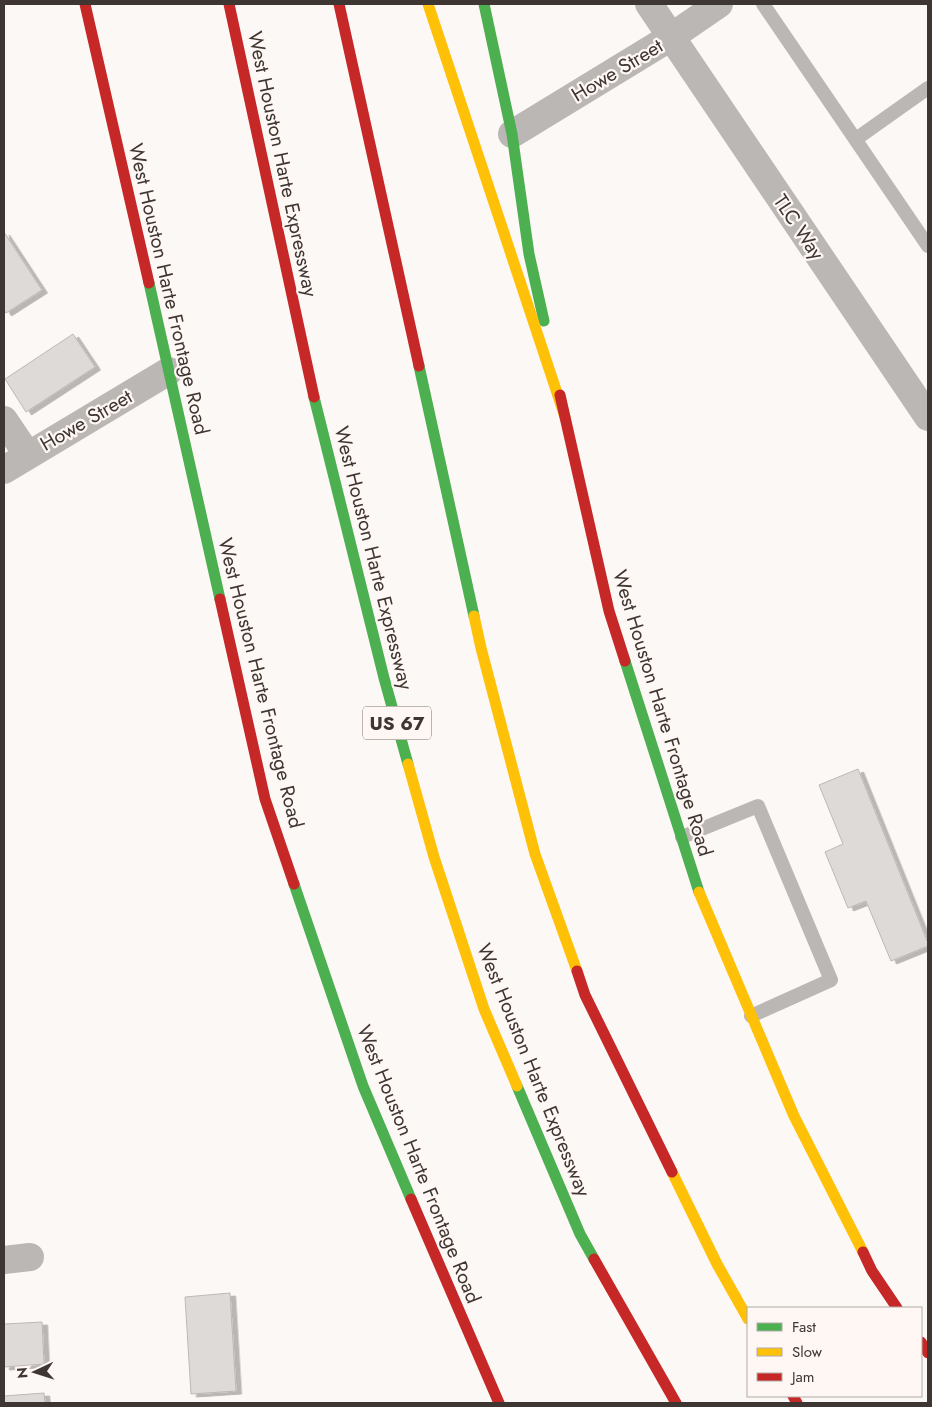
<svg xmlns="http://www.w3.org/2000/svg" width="932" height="1407" viewBox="0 0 932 1407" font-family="Jost,sans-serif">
<defs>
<filter id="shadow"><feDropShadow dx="5.5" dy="3" stdDeviation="0" flood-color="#0004"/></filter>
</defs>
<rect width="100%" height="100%" fill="#fcf8f6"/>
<g fill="#dedad7" stroke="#bcb8b3" filter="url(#shadow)">
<path d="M4,232L42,290L6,313L4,310Z"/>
<path d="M73,334L95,367L26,412L5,379Z"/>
<path d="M858,769L928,943V946L891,961L866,901L848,908L825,852L843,844L819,785Z"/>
<path d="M230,1293L236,1391L191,1394L185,1297Z"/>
<path d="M42,1322L44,1364L4,1367V1324Z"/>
<path d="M44,1393L45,1403H4V1396Z"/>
</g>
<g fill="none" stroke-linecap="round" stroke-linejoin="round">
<g stroke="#bab7b5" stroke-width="14">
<path d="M763,4L928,246"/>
<path d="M856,139L928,88"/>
<path d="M682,837L758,806L831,980L751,1016"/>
</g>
<g stroke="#bab7b5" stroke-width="28">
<path d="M649,4L928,417"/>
<path d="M512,134L671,37L719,4"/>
<path d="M4,420L27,454"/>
<path d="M4,470L169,371"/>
<path d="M4,1260L30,1257"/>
</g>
<g stroke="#4caf50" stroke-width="11">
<path d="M484,4L512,134L529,254L544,321"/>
<path d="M149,283L220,599"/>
<path d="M419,366L474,616"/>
<path d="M314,397L384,678L408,764"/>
<path d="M625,661L699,892"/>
<path d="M294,884L363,1086L411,1199"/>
<path d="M517,1086L580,1234L594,1259"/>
</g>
<g stroke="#ffc107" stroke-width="11">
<path d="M428,4L565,417"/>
<path d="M474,616L481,648L535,854L577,971"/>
<path d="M408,764L434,857L484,1009L517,1086"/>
<path d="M699,892L794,1116L863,1252"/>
<path d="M672,1172L717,1264L748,1319"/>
</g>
<g stroke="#c62828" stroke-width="11">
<path d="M85,4L149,283"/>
<path d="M229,4L314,397"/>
<path d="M339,4L419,366"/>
<path d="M560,395L609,611L625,661"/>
<path d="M220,599L265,799L294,884"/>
<path d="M577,971L585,995L672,1172"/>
<path d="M411,1199L499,1403"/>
<path d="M863,1252L872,1271L897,1308"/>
<path d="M594,1259L676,1403"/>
<path d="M921,1342L928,1353"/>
<path d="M793,1396L797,1403"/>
</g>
</g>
<g text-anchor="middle" stroke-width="4.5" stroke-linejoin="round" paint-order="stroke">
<rect fill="#fff7f3" stroke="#77706c" stroke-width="1" x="363" y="706.5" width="68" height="33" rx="4"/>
<g font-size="19" font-weight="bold" fill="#3d3632">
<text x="397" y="730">US 67</text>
</g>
<g font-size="20" fill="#3d3632" stroke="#fff7f3">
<text transform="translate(617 70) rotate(-31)" y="7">Howe Street</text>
<text transform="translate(283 164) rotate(78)" y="7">West Houston Harte Expressway</text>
<text transform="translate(799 227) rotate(56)" y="7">TLC Way</text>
<text transform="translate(169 289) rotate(77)" y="7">West Houston Harte Frontage Road</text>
<text transform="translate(86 420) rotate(-30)" y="7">Howe Street</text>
<text transform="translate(374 558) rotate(76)" y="7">West Houston Harte Expressway</text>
<text transform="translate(261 683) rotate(76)" y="7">West Houston Harte Frontage Road</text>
<text transform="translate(663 713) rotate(73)" y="7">West Houston Harte Frontage Road</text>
<text transform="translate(534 1070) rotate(68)" y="7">West Houston Harte Expressway</text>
<text transform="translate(419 1164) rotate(68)" y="7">West Houston Harte Frontage Road</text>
</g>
</g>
<rect width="932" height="1407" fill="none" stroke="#3d3632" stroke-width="10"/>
<rect x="747" y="1307" width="175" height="90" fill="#fff7f3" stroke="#b1aaa6"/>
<rect x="757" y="1323" width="25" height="8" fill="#4caf50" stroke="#b1aaa6"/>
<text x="792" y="1332" font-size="15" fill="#3d3632">Fast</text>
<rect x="757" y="1348" width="25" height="8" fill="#ffc107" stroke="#b1aaa6"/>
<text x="792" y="1357" font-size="15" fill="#3d3632">Slow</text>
<rect x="757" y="1373" width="25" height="8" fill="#c62828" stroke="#b1aaa6"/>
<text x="792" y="1382" font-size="15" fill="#3d3632">Jam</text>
<g transform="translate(35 1372) rotate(266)" stroke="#fff7f3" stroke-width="4" paint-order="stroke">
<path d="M0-4L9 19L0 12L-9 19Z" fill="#3d3632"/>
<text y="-8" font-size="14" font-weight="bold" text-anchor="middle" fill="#3d3632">N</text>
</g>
</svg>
